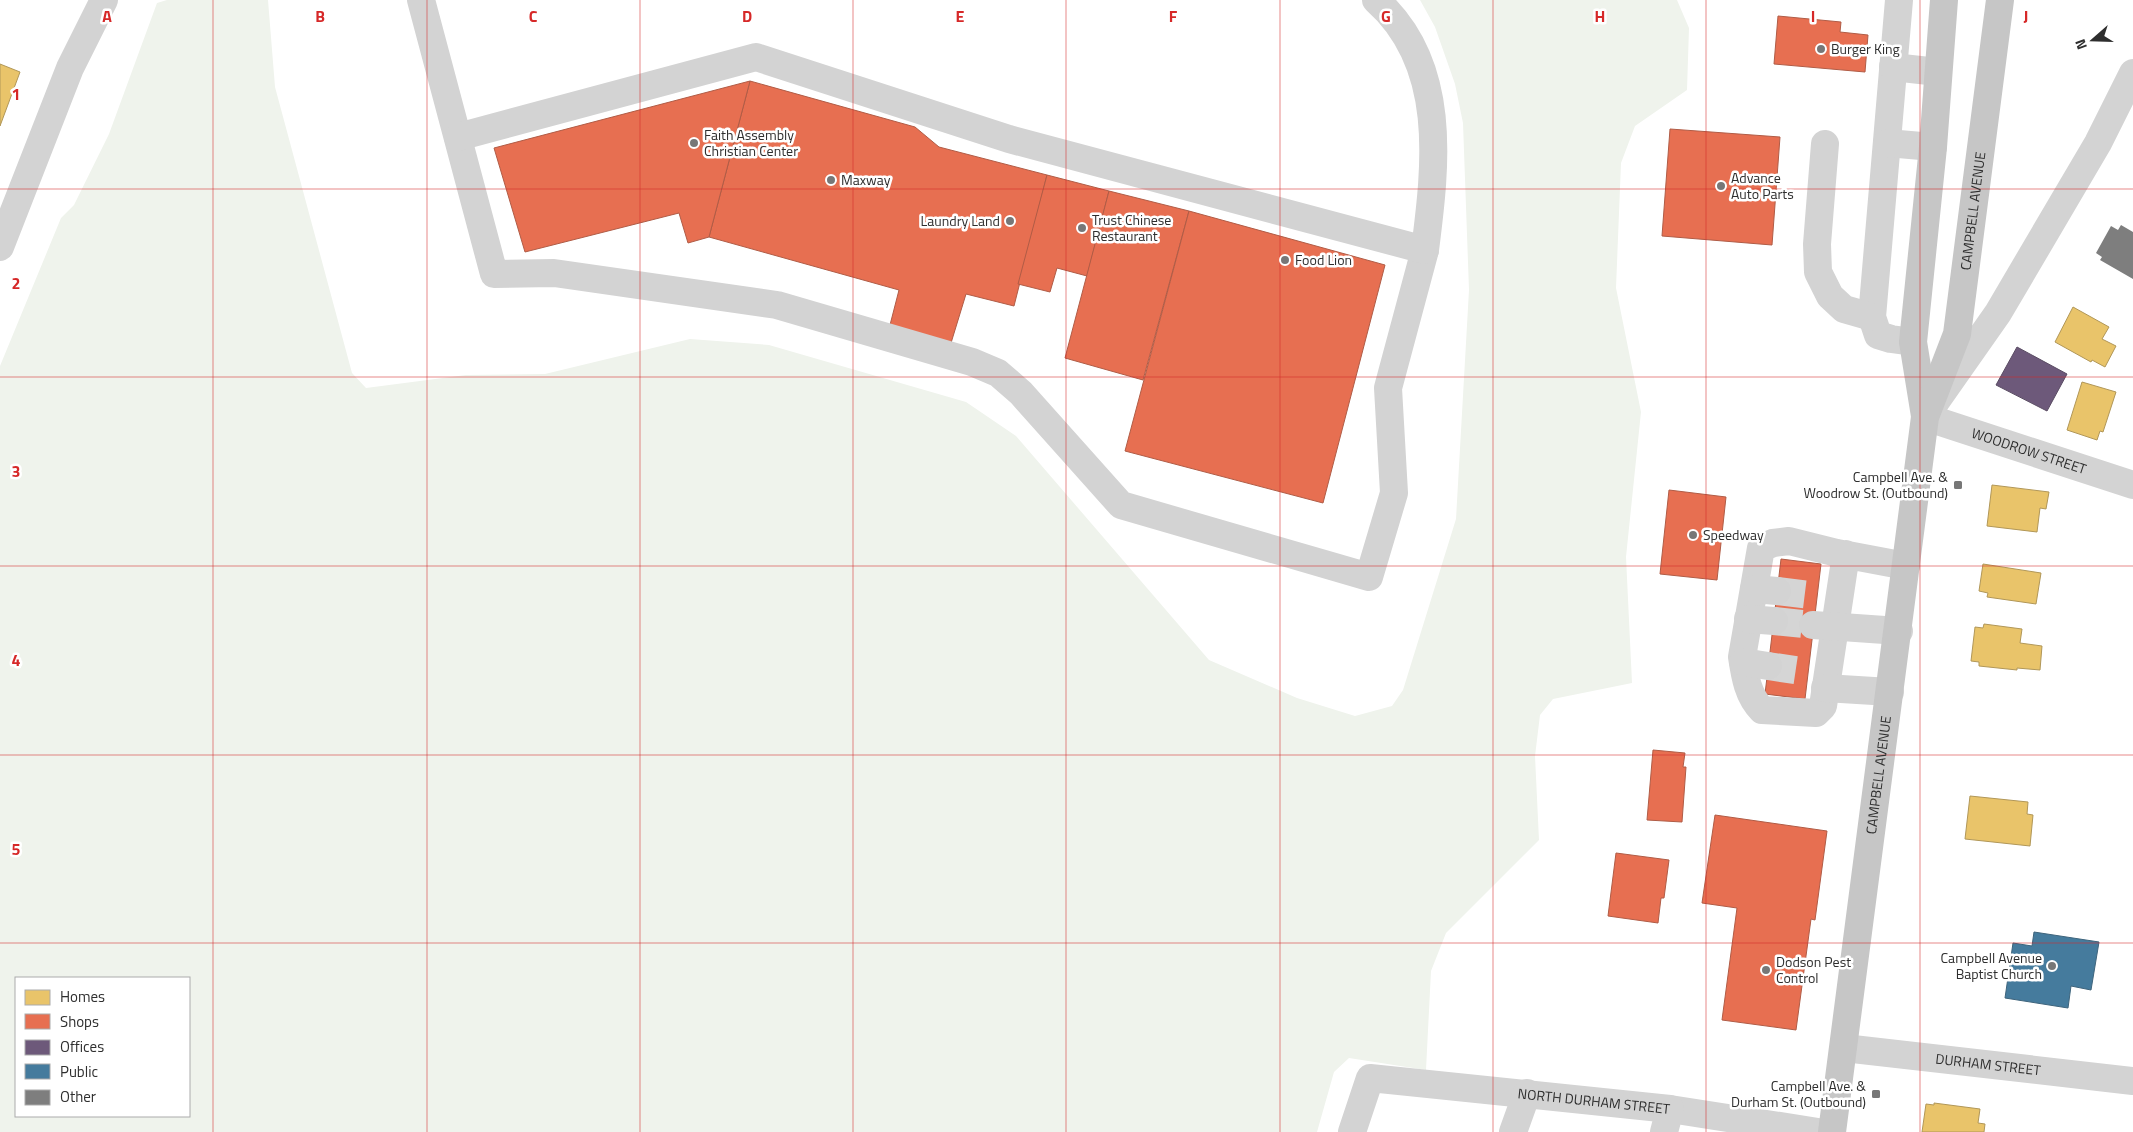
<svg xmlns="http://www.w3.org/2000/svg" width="2133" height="1132" viewBox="0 0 2133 1132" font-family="'Titillium Web',sans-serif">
<rect width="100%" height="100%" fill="#fff"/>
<path fill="#eff3ec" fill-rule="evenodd" d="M167,0H268L275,87L352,373L366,388L466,375L545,374L690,339L769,345L966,402L1016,436L1209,660L1297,698L1355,716L1392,706L1403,690L1456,519L1469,290L1463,123L1455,84L1435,27L1420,0H1677L1689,28L1687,90L1635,126L1621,163L1616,288L1641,412L1626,557L1632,683L1553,699L1540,715L1535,756L1539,840L1446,933L1431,971L1426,1070L1349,1058L1334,1072L1317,1132H0V366L61,218L74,205L109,134L157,3ZM16,978H189V1116H16Z"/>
<g fill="#e9c46a" stroke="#b19758">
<path d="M0,64L20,72L0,126Z"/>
<path d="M2073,307L2109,327L2102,339L2116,346L2105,367L2092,360L2091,362L2055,342Z"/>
<path d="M2082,382L2116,392L2103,432L2100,431L2097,440L2067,430Z"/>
<path d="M1992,485L2049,492L2046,509L2040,508L2037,532L1987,526Z"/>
<path d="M1983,564L2041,573L2036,604L1987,597L1988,593L1979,591Z"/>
<path d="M1984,624L2022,629L2020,643L2042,646L2040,670L2017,668V670L1979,666V662L1971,661L1975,627L1983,628Z"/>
<path d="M1970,796L2028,802L2027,814L2033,815L2030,846L1965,839Z"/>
<path d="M1934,1103L1980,1109L1978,1123L1985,1124L1984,1132H1922L1926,1104L1934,1105Z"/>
</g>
<g fill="#e76f51" stroke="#b05c46">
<path d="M1778,16L1841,22L1840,32L1868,35L1865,72L1774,64Z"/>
<path d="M750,81L915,127L939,147L1047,175L1014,306L966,294L951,343L890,325L899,290L709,237Z"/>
<path d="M750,81L709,237L688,243L679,213L525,252L494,148Z"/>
<path d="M1670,129L1780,137L1772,245L1662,236Z"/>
<path d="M1047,175L1109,191L1087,276L1057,268L1050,292L1018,284Z"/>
<path d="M1109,191L1189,211L1143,380L1065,358Z"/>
<path d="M1189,211L1385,265L1323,503L1125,451Z"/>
<path d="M1669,490L1726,497L1717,580L1660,574Z"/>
<path d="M1781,559L1821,564L1805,699L1765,694Z"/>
<path d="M1653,750L1685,753L1683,767H1686L1682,822L1647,820Z"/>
<path d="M1715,815L1827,831L1815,920L1811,919L1796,1030L1722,1020L1737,908L1702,903Z"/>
<path d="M1616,853L1669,860L1664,898H1661L1658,923L1608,916Z"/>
</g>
<path fill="#6d597a" stroke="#5a4c63" d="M2017,347L2067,374L2047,411L1996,385Z"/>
<path fill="#457b9d" stroke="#3e647c" d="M2034,932L2099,942L2091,990L2071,986L2068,1008L2005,998L2013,943L2032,946Z"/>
<path fill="#7e7e7e" d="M2121,225L2133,232V279L2100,260L2102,257L2096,253L2111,226L2118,230Z"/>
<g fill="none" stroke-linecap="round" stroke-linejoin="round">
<g stroke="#d5d5d5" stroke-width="28" stroke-dasharray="28 14" stroke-linecap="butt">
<path d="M1777,591L1817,596"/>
<path d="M1774,621L1813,625"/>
<path d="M1768,666L1808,672"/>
</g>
<g stroke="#d3d3d3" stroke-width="28">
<path d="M421,0L494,274L554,273L777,305L972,362L998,373L1021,393L1121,505L1369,577L1394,493L1388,388L1425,250"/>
<path d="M1899,0L1872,317L1878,335L1891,339L1913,342"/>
<path d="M1893,67L1938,72"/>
<path id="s1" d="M2133,73L2098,143L1998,313L1925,417L2133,485"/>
<path d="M458,137L756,57L1009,139L1425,250C1436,164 1448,64 1376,0"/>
<path d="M1887,143L1933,147"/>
<path d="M1825,144L1817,244L1818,272L1830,296L1844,309L1872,317"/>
<path d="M0,247L70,68L104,0"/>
<path d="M1846,554L1823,706L1816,713L1762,710C1748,696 1745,677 1742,657L1761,548L1773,543L1789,541L1837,553L1906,566"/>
<path d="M1754,589L1777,591"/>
<path d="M1748,619L1774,621"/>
<path d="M1813,625L1899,631"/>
<path d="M1743,662L1768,666"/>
<path d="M1825,688L1890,692"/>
<path id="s2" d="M1844,1048L2133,1081"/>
<path id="s3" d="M1352,1132L1370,1078L1670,1109L1818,1132"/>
<path d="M1513,1132L1527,1093"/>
<path d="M1664,1132L1670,1109"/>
</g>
<g stroke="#c6c6c6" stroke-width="28">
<path d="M1925,416L1913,342L1933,147L1944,0"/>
<path id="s4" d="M1832,1132L1925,417L1957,334L2000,0"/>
</g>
</g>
<path fill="none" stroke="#d62828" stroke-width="1" stroke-opacity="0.55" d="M213,0V1132M427,0V1132M640,0V1132M853,0V1132M1066,0V1132M1280,0V1132M1493,0V1132M1706,0V1132M1920,0V1132M0,189H2133M0,377H2133M0,566H2133M0,755H2133M0,943H2133"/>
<g fill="#777" stroke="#fff" stroke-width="2">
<circle cx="1821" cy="49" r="5"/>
<circle cx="694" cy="143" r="5"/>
<circle cx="831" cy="180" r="5"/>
<circle cx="1721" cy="186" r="5"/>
<circle cx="1010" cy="221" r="5"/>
<circle cx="1082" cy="228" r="5"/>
<circle cx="1285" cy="260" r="5"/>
<rect x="1953" y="480" width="10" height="10" rx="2.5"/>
<circle cx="1693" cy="535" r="5"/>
<circle cx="2052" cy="966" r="5"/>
<circle cx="1766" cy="970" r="5"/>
<rect x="1871" y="1089" width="10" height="10" rx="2.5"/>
</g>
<g text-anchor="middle" stroke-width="5" stroke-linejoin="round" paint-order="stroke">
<g font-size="14" fill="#2e2e2e" stroke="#fff" text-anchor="start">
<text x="1831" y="54">Burger King</text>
<text x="704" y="140">Faith Assembly<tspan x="704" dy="16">Christian Center</tspan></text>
<text x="1731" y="183">Advance<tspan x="1731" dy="16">Auto Parts</tspan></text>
<text x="841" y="185">Maxway</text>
<text x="1092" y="225">Trust Chinese<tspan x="1092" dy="16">Restaurant</tspan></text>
<text x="1000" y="226" text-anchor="end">Laundry Land</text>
<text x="1295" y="265">Food Lion</text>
<text x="1948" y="482" text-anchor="end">Campbell Ave. &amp;<tspan x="1948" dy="16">Woodrow St. (Outbound)</tspan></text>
<text x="1703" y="540">Speedway</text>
<text x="2042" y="963" text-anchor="end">Campbell Avenue<tspan x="2042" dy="16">Baptist Church</tspan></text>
<text x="1776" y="967">Dodson Pest<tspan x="1776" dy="16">Control</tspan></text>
<text x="1866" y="1091" text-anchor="end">Campbell Ave. &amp;<tspan x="1866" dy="16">Durham St. (Outbound)</tspan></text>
</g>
<g font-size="14" fill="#2e2e2e" stroke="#fff">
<text dy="5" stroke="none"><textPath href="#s4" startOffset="934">CAMPBELL AVENUE</textPath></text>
<text dy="5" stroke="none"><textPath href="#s1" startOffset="512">WOODROW STREET</textPath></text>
<text dy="5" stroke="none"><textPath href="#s4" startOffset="360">CAMPBELL AVENUE</textPath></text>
<text dy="5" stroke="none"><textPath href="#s2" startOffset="145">DURHAM STREET</textPath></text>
<text dy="5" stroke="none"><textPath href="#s3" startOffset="282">NORTH DURHAM STREET</textPath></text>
</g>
</g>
<g font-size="16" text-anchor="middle" font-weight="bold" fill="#d62828" stroke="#fff" stroke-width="5" stroke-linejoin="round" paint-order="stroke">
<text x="107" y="22">A</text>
<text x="320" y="22">B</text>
<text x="533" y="22">C</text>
<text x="747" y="22">D</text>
<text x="960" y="22">E</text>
<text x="1173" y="22">F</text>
<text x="1386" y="22">G</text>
<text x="1600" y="22">H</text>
<text x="1813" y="22">I</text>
<text x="2026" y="22">J</text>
<text x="16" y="100">1</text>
<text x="16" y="289">2</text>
<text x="16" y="477">3</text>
<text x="16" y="666">4</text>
<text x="16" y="855">5</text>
</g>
<rect x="15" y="977" width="175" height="140" fill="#ffffff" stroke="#ababab"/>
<rect x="25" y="990" width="25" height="15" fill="#e9c46a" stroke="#ababab"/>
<text x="60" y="1002" font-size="15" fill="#2e2e2e">Homes</text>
<rect x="25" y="1014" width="25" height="15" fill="#e76f51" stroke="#ababab"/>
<text x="60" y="1027" font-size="15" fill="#2e2e2e">Shops</text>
<rect x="25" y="1040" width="25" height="15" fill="#6d597a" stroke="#ababab"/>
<text x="60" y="1052" font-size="15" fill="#2e2e2e">Offices</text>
<rect x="25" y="1064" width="25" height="15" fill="#457b9d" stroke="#ababab"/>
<text x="60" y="1077" font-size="15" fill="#2e2e2e">Public</text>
<rect x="25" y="1090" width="25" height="15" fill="#7e7e7e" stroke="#ababab"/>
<text x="60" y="1102" font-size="15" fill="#2e2e2e">Other</text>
<g transform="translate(2093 40) rotate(250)" stroke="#ffffff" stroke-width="4" paint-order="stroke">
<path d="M0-4L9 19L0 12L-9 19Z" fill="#2e2e2e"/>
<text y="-8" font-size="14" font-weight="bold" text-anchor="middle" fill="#2e2e2e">N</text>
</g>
</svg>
